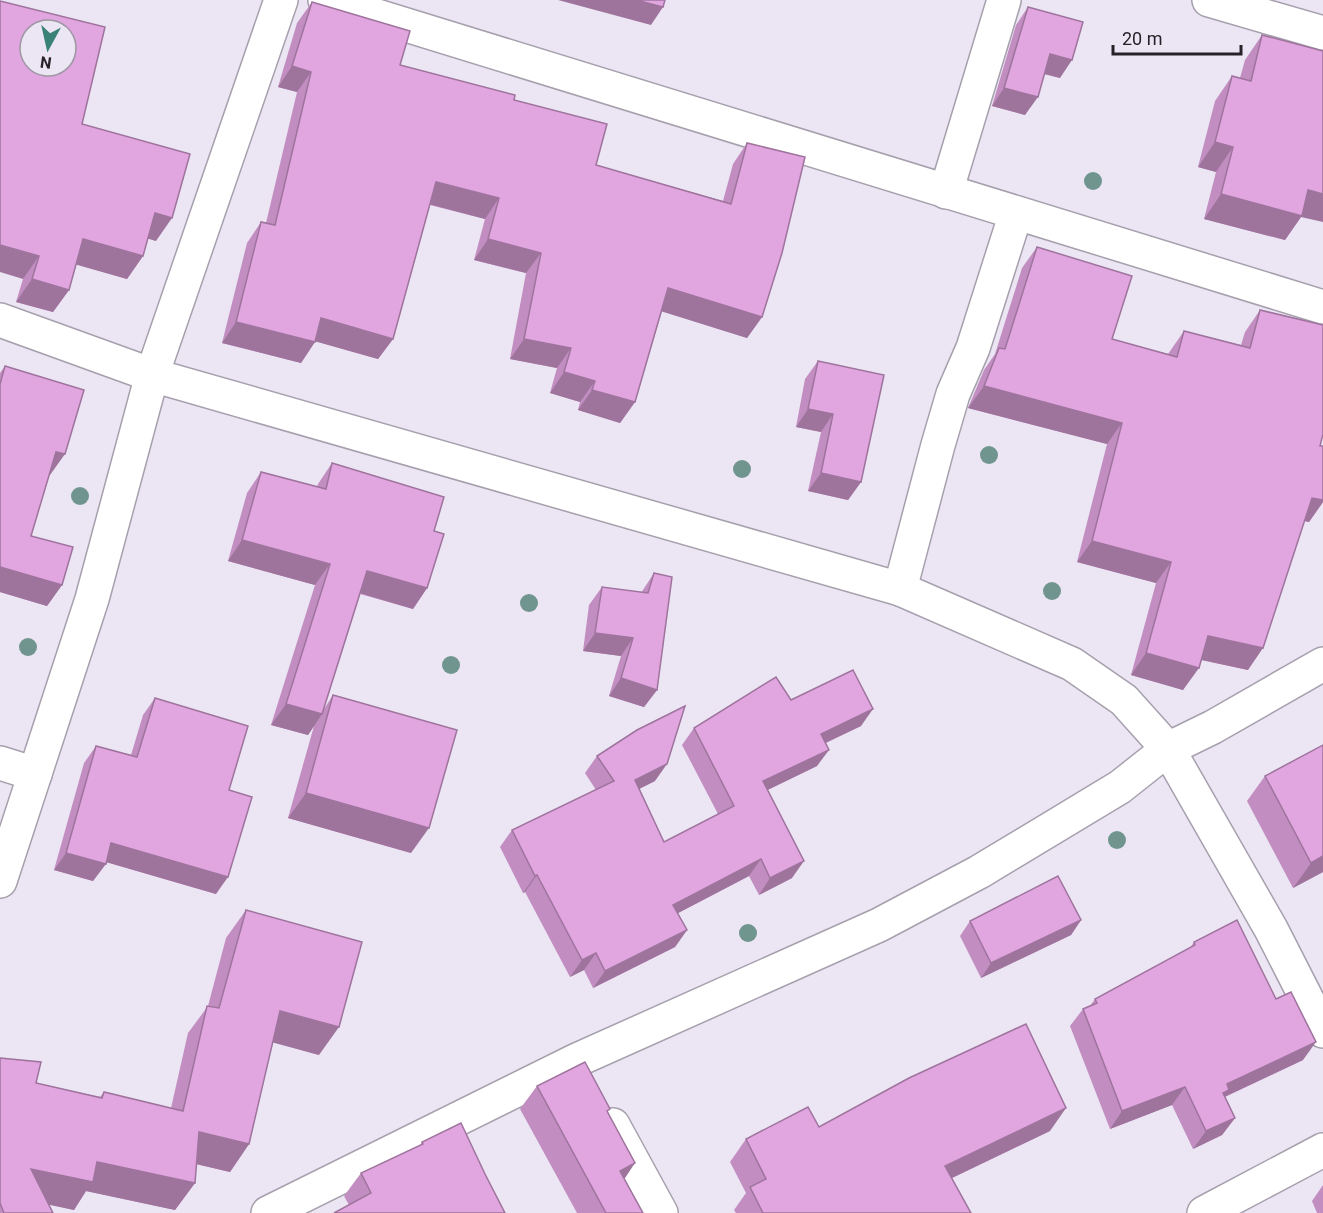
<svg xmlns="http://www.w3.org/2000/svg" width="1323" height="1213" viewBox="0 0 1323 1213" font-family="Roboto,sans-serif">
<rect width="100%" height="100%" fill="#ece5f4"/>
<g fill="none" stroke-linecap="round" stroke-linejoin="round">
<g stroke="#a6a0ad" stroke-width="36">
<g id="street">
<path d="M325,0L1323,307"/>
<path d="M1209,0L1323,33"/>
<path d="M946,192L1004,0"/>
<path d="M0,320L152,375L900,589L1072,664L1124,700L1168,749L1271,929L1323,1031"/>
<path d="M900,589L938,445L953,394L973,348L1016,213"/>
<path d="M0,763L35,774"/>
<path d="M0,881L92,599L152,375L281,0"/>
<path d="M613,1125L661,1213"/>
<path d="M268,1213L577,1060L879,925L979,872L1120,787L1168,749L1213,727L1323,664"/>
<path d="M1204,1213L1323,1150"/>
</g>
</g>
<use href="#street" stroke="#fff" stroke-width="33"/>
</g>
<g fill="#6f958e">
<circle cx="1093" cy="181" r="9"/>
<circle cx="989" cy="455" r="9"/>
<circle cx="742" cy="469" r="9"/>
<circle cx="80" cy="496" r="9"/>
<circle cx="1052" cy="591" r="9"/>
<circle cx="529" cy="603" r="9"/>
<circle cx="28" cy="647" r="9"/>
<circle cx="451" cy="665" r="9"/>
<circle cx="1117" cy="840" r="9"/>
<circle cx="748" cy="933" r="9"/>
</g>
<g fill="#c28ec1">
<path d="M312,2L400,65L514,100L596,165L723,201L733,164L747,143L762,317L747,338L662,311L635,402L620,423L578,410L580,402L550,393L557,368L510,359L526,273L474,260L485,219L430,205L393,339L378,359L315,341L301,363L222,343L247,243L261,222L266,223L297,92L278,87L297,23Z"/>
<path d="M1028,7L1060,78L1044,74L1025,115L992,106L1016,25Z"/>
<path d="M1262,35L1301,217L1285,240L1204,219L1216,172L1198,167L1215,101L1232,76L1240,78L1245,60Z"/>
<path d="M82,124L156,241L148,238L143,256L127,279L76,264L69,290L53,312L16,302L23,279Z"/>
<path d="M1037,247L1112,339L1168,354L1184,331L1241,345L1245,332L1260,310L1320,446H1323V502L1309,522L1304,521L1248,670L1201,660L1183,690L1131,675L1156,583L1077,562L1107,444L968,408L984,370L995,354L1022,268Z"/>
<path d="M818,361L861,482L848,500L808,491L821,432L796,427L805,379Z"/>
<path d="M5,366L50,475H49L31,536L62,585L47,606L0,592V373Z"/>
<path d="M332,463L434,531L427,588L413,609L360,594L324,709L333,695L411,853L288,818L314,726L308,735L271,725L315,585L228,561L247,493L261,472L317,487L318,484Z"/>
<path d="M654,573L657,690L644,707L609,696L621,656L583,651L589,605L602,587L641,593Z"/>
<path d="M155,698L229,790L216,894L106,862L93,881L54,870L84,763L96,746L131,755L143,715Z"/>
<path d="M791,700L861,726L826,743L817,766L767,790L792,878L759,895L749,876L678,913L687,930L675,947L593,988L584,970L570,977L525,892L523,893L500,847L512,830L596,790L585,773L597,756L655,781L639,789L664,842L718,814L682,745L694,728Z"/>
<path d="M1265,776L1323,872L1293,888L1247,801Z"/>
<path d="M246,910L319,1055L273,1042L249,1144L230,1172L196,1164L195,1183L175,1210L86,1191L74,1210L49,1204L53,1213H0V1058L36,1083L100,1097L104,1092L171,1108L188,1033L208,1006L226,938Z"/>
<path d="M1081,920L1071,935L981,978L960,936L970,921Z"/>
<path d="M1194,942L1303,1060L1225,1097L1235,1118L1222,1135L1193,1149L1172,1105L1110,1129L1070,1026L1083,1009L1090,1006L1095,999L1190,948Z"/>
<path d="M537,1086L608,1112L624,1179L643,1213H577L520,1109Z"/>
<path d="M1050,1131L952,1178L971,1213H736L734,1210L746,1193L730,1162L746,1139Z"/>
<path d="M422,1142L485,1174L349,1205L344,1196L361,1173L420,1145Z"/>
<path d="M1323,1185V1213H1317L1312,1201Z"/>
</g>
<g fill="#9e749d">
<path d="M558,0H636L663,7L651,25Z"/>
<path d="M1050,54L1072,60L1060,78L1037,72Z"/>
<path d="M292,66L311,72L297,92L278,87Z"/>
<path d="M1004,88L1038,97L1025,115L992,106Z"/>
<path d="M1215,142L1233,147L1216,172L1198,167Z"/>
<path d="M436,182L499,198L485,219L421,202Z"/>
<path d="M1308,190L1323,194V222L1301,217L1285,240L1204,219L1221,194Z"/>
<path d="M155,213L172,218L156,241L139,236Z"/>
<path d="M83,239L143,256L127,279L67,262Z"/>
<path d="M488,239L541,253L526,273L474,260Z"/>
<path d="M0,245L39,256L23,279L0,272Z"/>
<path d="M32,279L69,290L53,312L16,302Z"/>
<path d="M668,288L762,317L747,338L654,309Z"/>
<path d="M321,318L393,339L378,359L307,339Z"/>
<path d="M236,322L315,342L301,363L222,343Z"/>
<path d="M524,339L571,348L557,368L510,359Z"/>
<path d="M564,372L595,381L580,402L550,393Z"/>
<path d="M984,386L1122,423L1107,444L968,408Z"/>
<path d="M592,390L635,402L620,423L578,410Z"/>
<path d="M808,409L833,414L821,432L796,427Z"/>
<path d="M56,452L65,454L50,475L42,472Z"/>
<path d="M821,473L861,482L848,500L808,491Z"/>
<path d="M1312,498L1323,500V502L1309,522L1297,519Z"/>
<path d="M242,540L330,564L315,585L228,561Z"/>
<path d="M1092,541L1171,562L1156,583L1077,562Z"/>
<path d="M0,567L62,585L47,606L0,592Z"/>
<path d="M367,571L427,588L413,609L353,591Z"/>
<path d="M595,633L633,638L621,656L583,651Z"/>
<path d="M1208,636L1263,648L1248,670L1193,658Z"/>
<path d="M1146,653L1199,668L1183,690L1131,675Z"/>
<path d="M621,678L657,690L644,707L609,696Z"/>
<path d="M286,704L322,714L308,735L271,725Z"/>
<path d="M873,709L861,726L810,750L821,734Z"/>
<path d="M829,750L817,766L751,798L763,781Z"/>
<path d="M667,764L655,781L623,797L635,780Z"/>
<path d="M306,793L429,828L411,853L288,818Z"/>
<path d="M111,843L228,877L216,894L99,860Z"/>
<path d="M66,853L106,864L93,881L54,870Z"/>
<path d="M1323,856V872L1293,888L1311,863Z"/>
<path d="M761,859L749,876L661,922L673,905Z"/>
<path d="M804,861L792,878L759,895L770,878Z"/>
<path d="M537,875L525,892L523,893L535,876Z"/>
<path d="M1081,920L1071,935L981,978L991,963Z"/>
<path d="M687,930L675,947L593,988L605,971Z"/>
<path d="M596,953L584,970L570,977L582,960Z"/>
<path d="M280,1011L339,1027L319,1055L260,1039Z"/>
<path d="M1316,1042L1303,1060L1224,1097L1217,1108L1227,1084Z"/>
<path d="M1185,1087L1172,1105L1110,1129L1122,1111Z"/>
<path d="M1066,1108L1050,1131L929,1189L945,1166Z"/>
<path d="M1235,1118L1222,1135L1193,1149L1206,1131Z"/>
<path d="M199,1132L249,1144L230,1172L179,1160Z"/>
<path d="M97,1162L195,1183L175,1210L86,1191L74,1210L12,1197L31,1169Z"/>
<path d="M635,1163L619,1187L620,1171Z"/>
</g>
<g fill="#e1a5e0" stroke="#9e749d" stroke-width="1.5" fill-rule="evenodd">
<path d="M636,0H665L663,7Z"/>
<path d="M0,1L105,27L82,124L190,154L172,218L155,213L143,256L83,239L69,290L32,279L39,256L0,245ZM30,30H66V66H30Z"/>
<path d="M312,2L410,31L400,65L515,95L514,100L607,124L596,165L731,204L747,143L805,157L782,253L762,317L668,288L635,402L592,390L595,381L564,372L571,348L524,339L541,253L488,239L499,198L436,182L393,339L321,318L315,342L236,322L261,222L275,225L311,72L292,66Z"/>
<path d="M1028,7L1083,22L1072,60L1050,54L1038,97L1004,88Z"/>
<path d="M1262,35L1323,51V194L1308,190L1302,216L1221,194L1233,147L1215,142L1232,76L1251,81Z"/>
<path d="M1037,247L1132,276L1112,339L1177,357L1184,331L1250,348L1260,310L1323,325V434L1320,446H1323V500L1312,498L1263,648L1208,636L1199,668L1146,653L1171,562L1092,541L1122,423L984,386L999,348L1005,349Z"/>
<path d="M818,361L884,375L861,482L821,473L833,414L808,409Z"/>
<path d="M5,366L84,390L65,454L56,452L31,536L73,547L62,585L0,567V384Z"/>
<path d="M332,463L444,497L434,531L444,534L427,588L367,571L322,714L286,704L330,564L242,540L261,472L326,489Z"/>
<path d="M654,573L672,577L657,690L621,678L633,638L595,633L602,587L648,593Z"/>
<path d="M853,670L873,709L821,734L829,750L763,781L804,861L770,878L761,859L673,905L687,930L605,971L596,953L582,960L537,875L535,876L512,830L614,781L597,756L637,730L685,706L667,764L635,780L664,842L734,806L694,728L776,677L791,700Z"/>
<path d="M333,695L457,730L429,828L306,793Z"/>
<path d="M155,698L248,726L229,790L252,797L228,877L111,843L106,864L66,853L96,746L137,757Z"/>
<path d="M1323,745V856L1311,863L1265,776Z"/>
<path d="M1058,876L1081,920L991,963L970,921Z"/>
<path d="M246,910L362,942L339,1027L280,1011L249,1144L199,1132L195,1183L97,1162L93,1182L31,1169L53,1213H4L0,1203V1058L41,1062L36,1083L102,1098L104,1092L183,1111L207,1006L219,1008Z"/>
<path d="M1237,920L1276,999L1291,992L1316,1042L1227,1084L1229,1090L1223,1093L1235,1118L1206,1131L1185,1087L1122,1111L1083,1009L1097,1003L1095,999L1195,945L1194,942Z"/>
<path d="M1026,1024L1066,1108L945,1166L971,1213H763L750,1187L766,1179L746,1139L808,1107L819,1127L909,1078Z"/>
<path d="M585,1062L610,1109L607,1111L635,1163L620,1171L643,1213H606L537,1086Z"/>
<path d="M461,1123L485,1174L505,1213H334L371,1193L361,1173L423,1144L422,1142Z"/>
</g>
<g transform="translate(48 48) rotate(188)"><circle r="28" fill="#ece5f4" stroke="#9c97a2" stroke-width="1.5"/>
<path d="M0-4.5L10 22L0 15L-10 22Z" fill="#3a8178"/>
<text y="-9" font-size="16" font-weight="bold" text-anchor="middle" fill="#252328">N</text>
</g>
<path d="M1113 45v9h128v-9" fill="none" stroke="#252328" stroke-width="3"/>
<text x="1122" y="45" font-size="18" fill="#252328" stroke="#ece5f4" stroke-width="4.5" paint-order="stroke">20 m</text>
</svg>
